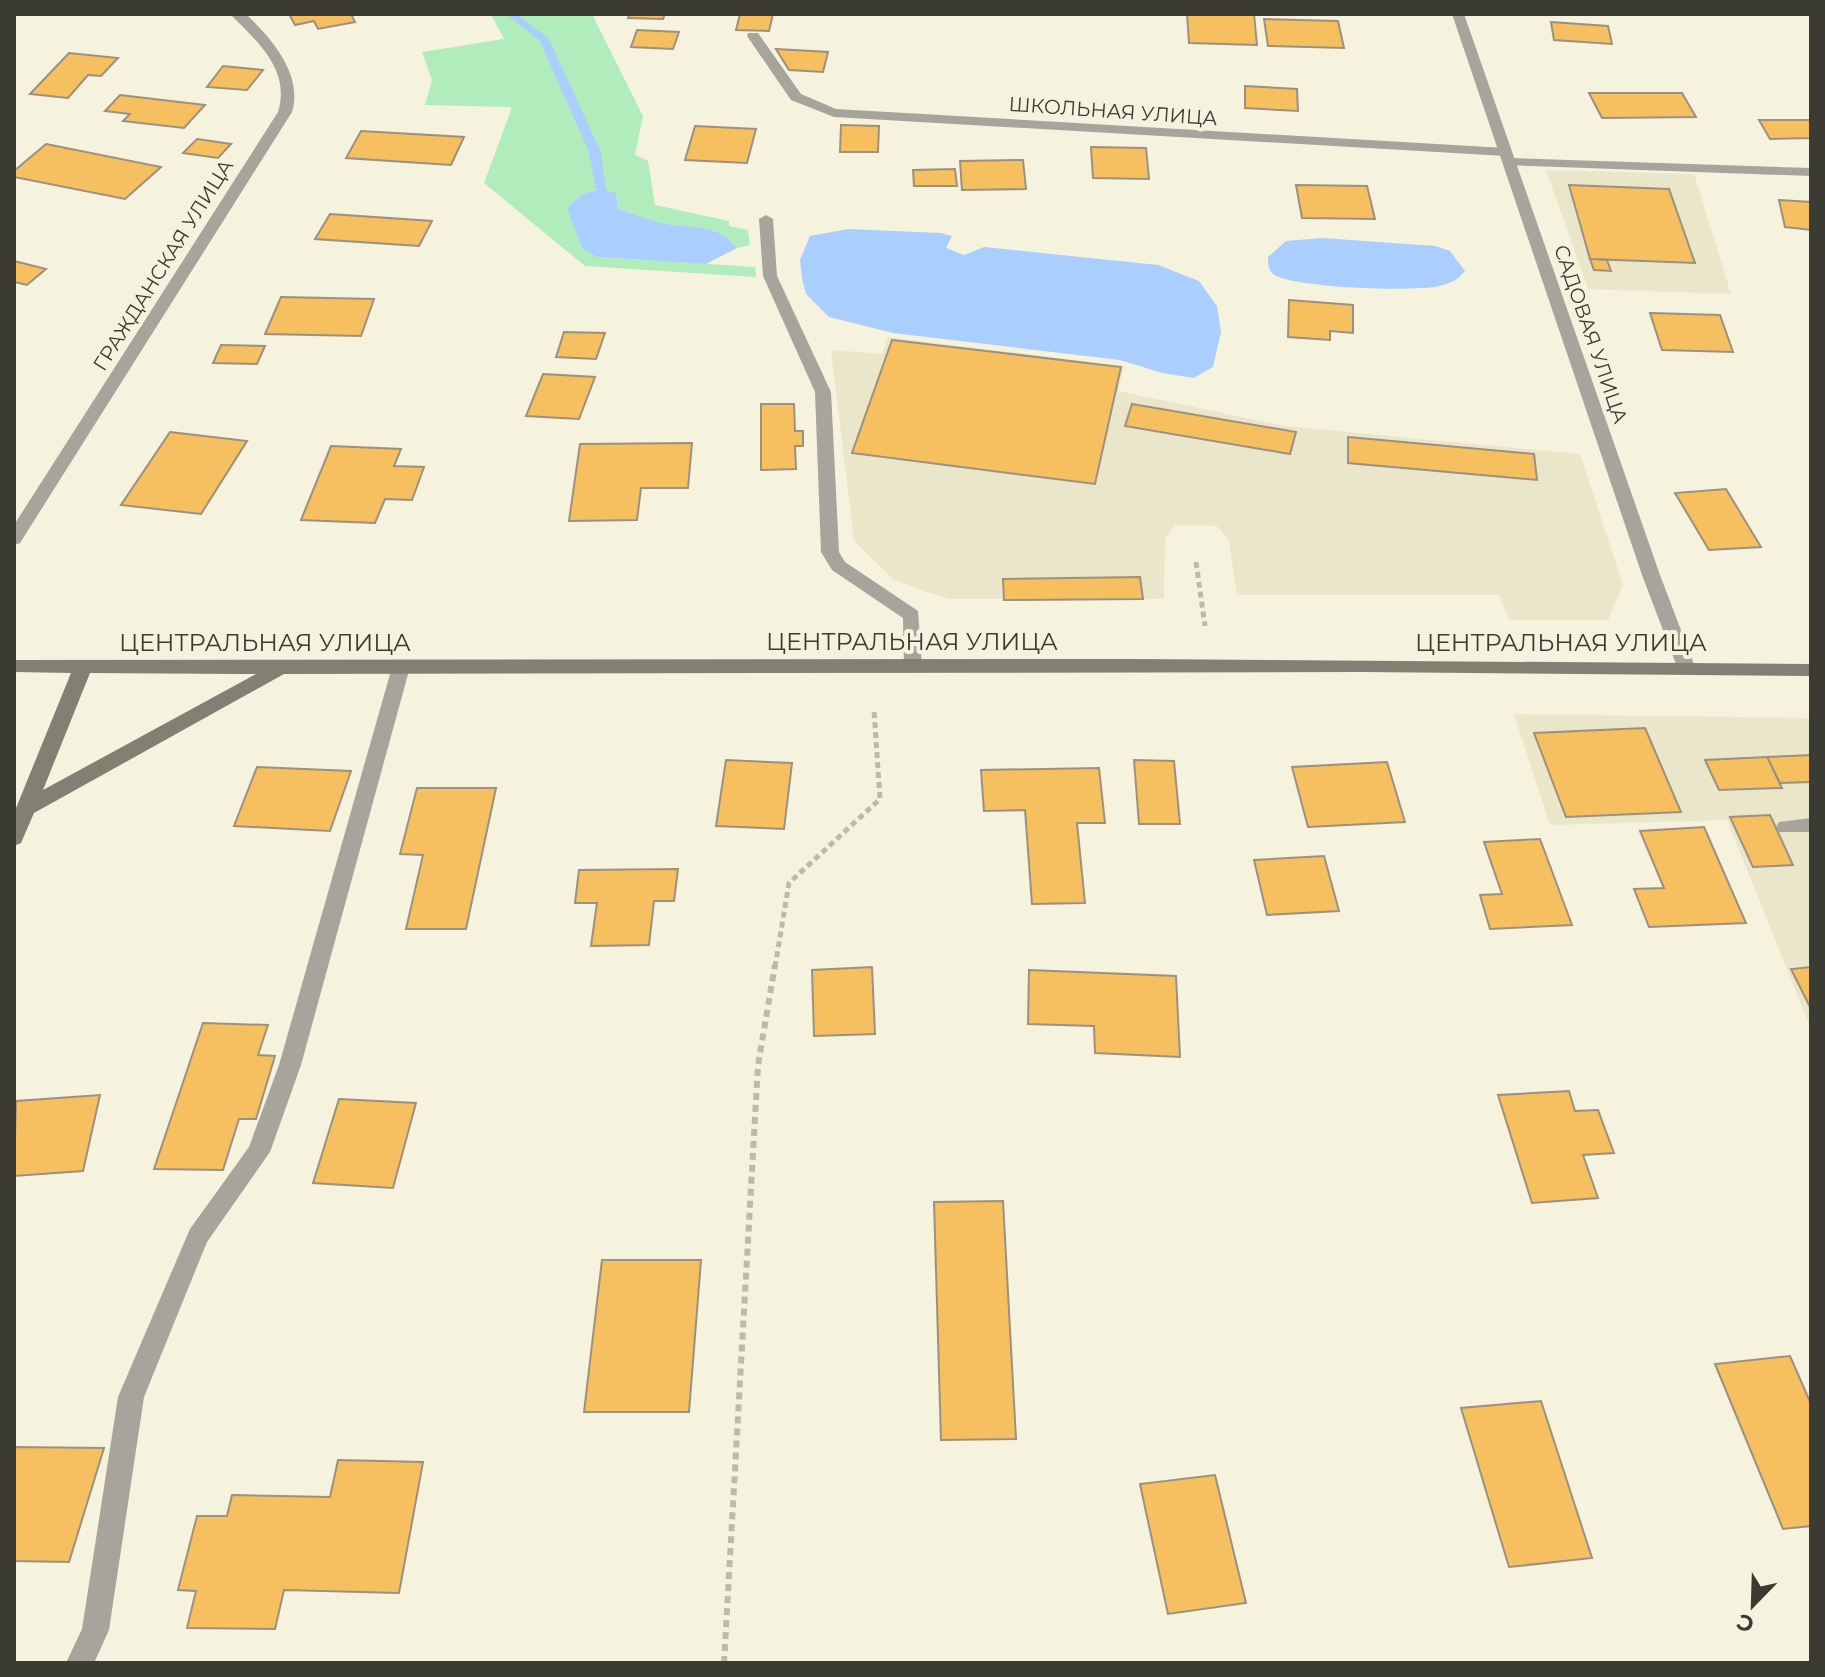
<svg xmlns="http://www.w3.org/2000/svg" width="1825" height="1677" viewBox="0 0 1825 1677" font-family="Montserrat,sans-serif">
<rect width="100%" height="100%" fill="#f5f2dd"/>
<g fill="#eae6c9">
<path d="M1546,170L1694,174L1731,294L1588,289Z"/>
<path d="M888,337L1124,366L1118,391L1284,426L1580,454L1623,585L1608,620H1509L1499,595H1237L1229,541L1217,526L1175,525L1165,539L1164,599H950L923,591L893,579L854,541L831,350L882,354Z"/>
<path d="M1514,714L1811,718V1029L1727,820L1550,825Z"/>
</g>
<path fill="#b1edbc" d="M491,14H592L643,116L635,155L648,161L655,205L729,221V226L748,230L750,245L737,248C718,223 695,229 667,224C651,221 634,214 618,209L616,193L597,257L755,267L756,277L585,266L484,183L512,107L425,105L432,80L422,52L504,39Z"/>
<g fill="#aacffe">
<path d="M602,189L616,193L618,209C634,214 651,221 667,224C695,229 718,223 737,248L706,264L597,257L582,248L567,208L583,194Z"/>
<path d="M848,229L941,233L952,236L946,248L964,255L984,247L1158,265L1199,281L1217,306L1221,332L1213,367L1194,378L1162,373L1120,360L893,333L829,317L806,294L802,278L800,260L810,236Z"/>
<path d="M1322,238L1435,246L1450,251L1465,271C1458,280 1451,283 1439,286C1415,292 1291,288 1273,274C1268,269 1268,263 1268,257L1286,241Z"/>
</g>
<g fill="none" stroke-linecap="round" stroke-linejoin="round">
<path fill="#aacffe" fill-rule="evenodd" d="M506,14H517L549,39L601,152L606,191L596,189L589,152L540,41Z"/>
</g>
<g fill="#f6c060" stroke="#9c917f" stroke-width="2">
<path d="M289,14H351L355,22L318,29L314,21L295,25Z"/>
<path d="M630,14H665L663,19L628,18Z"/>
<path d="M740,14H773L769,31L736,30Z"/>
<path d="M1187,14H1254L1257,45L1189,43Z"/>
<path d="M1264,19L1338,21L1344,48L1268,46Z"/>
<path d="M1551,22L1608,26L1612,44L1554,40Z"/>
<path d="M637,30L679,32L673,49L631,47Z"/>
<path d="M776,49L828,52L823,72L789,70Z"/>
<path d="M69,53L118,58L101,76L88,75L68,98L30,94Z"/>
<path d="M223,66L263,70L247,90L207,87Z"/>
<path d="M1245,86L1297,89L1298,111L1245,108Z"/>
<path d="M1589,93H1682L1696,117L1602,118Z"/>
<path d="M120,95L205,105L184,128L123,121L130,114L105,111Z"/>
<path d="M1759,120H1811V138L1770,139Z"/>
<path d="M841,125L879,126L878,152H840Z"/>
<path d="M695,126L756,129L747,163L685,160Z"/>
<path d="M361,131L464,137L451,165L346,158Z"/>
<path d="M197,139L231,144L218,158L183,153Z"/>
<path d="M46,144L161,167L125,199L14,177V171Z"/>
<path d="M1091,147L1146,148L1149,179L1093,178Z"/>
<path d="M1023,160L1026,189L962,190L960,161Z"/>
<path d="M955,169L957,186H914L913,170Z"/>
<path d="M1296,185L1367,186L1375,219L1302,218Z"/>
<path d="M1569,185L1669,189L1695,263L1590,259Z"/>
<path d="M1779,200L1811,202V230L1785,227Z"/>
<path d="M330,214L432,221L419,246L315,239Z"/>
<path d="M1590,259L1607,260L1611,271L1594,270Z"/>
<path d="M14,261L46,269L27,285L14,282Z"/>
<path d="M281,297L374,299L361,336L265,334Z"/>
<path d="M1289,300L1353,305V333L1330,331V340L1288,337Z"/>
<path d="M1650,313L1720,315L1733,352L1662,350Z"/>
<path d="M564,332L605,333L596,359L556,357Z"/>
<path d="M892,340L1121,367L1095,484L852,453Z"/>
<path d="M221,345L265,346L257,364L213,363Z"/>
<path d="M543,374L595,377L579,419L526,416Z"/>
<path d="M761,404H794L795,431H803V446H795L796,469L761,470Z"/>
<path d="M1132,404L1296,432L1290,454L1125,426Z"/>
<path d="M170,432L247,441L201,514L121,505Z"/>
<path d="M1348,437L1534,454L1537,480L1348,463Z"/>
<path d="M692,443L688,488H641L637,520L569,521L580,444Z"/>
<path d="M331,446L401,449L394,466L424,467L412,500L385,499L375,523L301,520Z"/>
<path d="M1726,489L1761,547L1709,550L1675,493Z"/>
<path d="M1140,577L1143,599L1004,600L1003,579Z"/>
<path d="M1645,728L1681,812L1566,817L1534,733Z"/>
<path d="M1811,755V782L1780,783L1767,757Z"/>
<path d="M1767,757L1782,788L1719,790L1705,760Z"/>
<path d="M726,760L792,763L784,829L716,826Z"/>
<path d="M1134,760L1174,761L1180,824H1139Z"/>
<path d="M1387,762L1405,822L1308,827L1292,767Z"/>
<path d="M257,767L351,771L330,831L234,826Z"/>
<path d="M1099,768L1105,823H1077L1085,903L1032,904L1025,810L984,811L981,770Z"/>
<path d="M417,788H496L466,929H406L423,855L400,854Z"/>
<path d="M1770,815L1793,865L1753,867L1730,817Z"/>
<path d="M1704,827L1746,923L1649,927L1634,889L1664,888L1640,831Z"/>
<path d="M1540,839L1572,925L1490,929L1480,895L1502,894L1484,842Z"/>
<path d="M1324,856L1339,911L1267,915L1254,860Z"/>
<path d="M678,869L674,901H654L649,945L591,946L597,903H575L579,870Z"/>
<path d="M872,967L875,1034L814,1036L812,970Z"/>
<path d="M1811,967V1009L1791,969Z"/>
<path d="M1029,970L1176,976L1180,1057L1095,1053L1094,1026L1028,1024Z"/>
<path d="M203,1023L268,1025L258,1055L275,1056L256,1119H239L223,1170L154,1169Z"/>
<path d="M1569,1091L1575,1111L1598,1110L1614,1153L1583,1155L1598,1198L1532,1203L1498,1095Z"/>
<path d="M100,1095L83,1171L14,1176L16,1101Z"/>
<path d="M339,1099L416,1103L393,1188L313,1183Z"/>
<path d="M1003,1201L1016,1439L941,1440L934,1202Z"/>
<path d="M602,1260H701L689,1412H584Z"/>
<path d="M1790,1356L1811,1404V1526L1783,1529L1715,1364Z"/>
<path d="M1541,1401L1592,1558L1509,1567L1461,1408Z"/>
<path d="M14,1447L104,1448L69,1562L14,1561Z"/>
<path d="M338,1460L423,1462L399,1593L284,1590L275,1629L187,1628L196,1591L178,1590L197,1516H227L232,1495L330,1497Z"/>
<path d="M1215,1475L1246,1603L1168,1614L1140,1484Z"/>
</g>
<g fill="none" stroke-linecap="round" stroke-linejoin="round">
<g stroke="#bdbaa9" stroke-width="5" stroke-dasharray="6 4" stroke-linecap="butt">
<path d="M1196,562L1205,626"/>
<path d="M775,967L789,883L880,799L874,710"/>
</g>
<path stroke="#bdbaa9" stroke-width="6" stroke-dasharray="7 5" stroke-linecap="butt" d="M724,1663L758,1065L775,965"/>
<g fill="#a7a49c" fill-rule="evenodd">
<path d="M748,33H758L801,94L836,109L1505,148L1512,152L1505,156L834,117L791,100L747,36Z"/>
<path d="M1509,158L1811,168V176L1504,165V159Z"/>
<path d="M766,215L773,219L777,276L831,392L839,552L845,562L918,611L922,666L920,671H906L904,666L903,618L832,570L821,552L815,392L763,276L759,219Z"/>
<path d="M401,661L410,667L301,1065L270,1152L207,1242L144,1397L109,1630L94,1663H66L82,1629L118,1397L190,1229L249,1147L279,1065L392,667Z"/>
<path d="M1811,818V832H1779L1776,827L1779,822Z"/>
</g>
<g fill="#a7a49c" fill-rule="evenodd">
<path d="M230,14L248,16C274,41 303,76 292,112L20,543L14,545V525L278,112C291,70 257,41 230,14Z"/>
<path d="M1452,14H1464L1660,575L1695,667L1693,672H1679L1677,667L1642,575Z"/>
</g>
<path fill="#838073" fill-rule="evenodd" d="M1137,659L1811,664V676L1362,672L284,674L34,813L21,843L14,846V813L71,673L14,672V660ZM90,673L239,674H256L43,790Z"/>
</g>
<g text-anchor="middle" stroke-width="8" stroke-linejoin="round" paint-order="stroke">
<g font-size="20" fill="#3c3b33" stroke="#f5f2dd">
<text transform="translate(1113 111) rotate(4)" y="7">ШКОЛЬНАЯ УЛИЦА</text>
<text transform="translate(163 265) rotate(-58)" y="7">ГРАЖДАНСКАЯ УЛИЦА</text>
<text transform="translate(1591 334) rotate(71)" y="7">САДОВАЯ УЛИЦА</text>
</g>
<g font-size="24" fill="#3c3b33" stroke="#f5f2dd">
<text x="912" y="650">ЦЕНТРАЛЬНАЯ УЛИЦА</text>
<text x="265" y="651">ЦЕНТРАЛЬНАЯ УЛИЦА</text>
<text x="1561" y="651">ЦЕНТРАЛЬНАЯ УЛИЦА</text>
</g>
</g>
<rect width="1825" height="1677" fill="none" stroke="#3c3b33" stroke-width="32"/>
<g transform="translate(1753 1605) rotate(203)" stroke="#f5f2dd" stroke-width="6" paint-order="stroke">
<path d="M0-6L14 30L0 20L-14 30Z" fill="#3c3b33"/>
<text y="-12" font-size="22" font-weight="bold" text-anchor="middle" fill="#3c3b33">С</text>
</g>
</svg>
